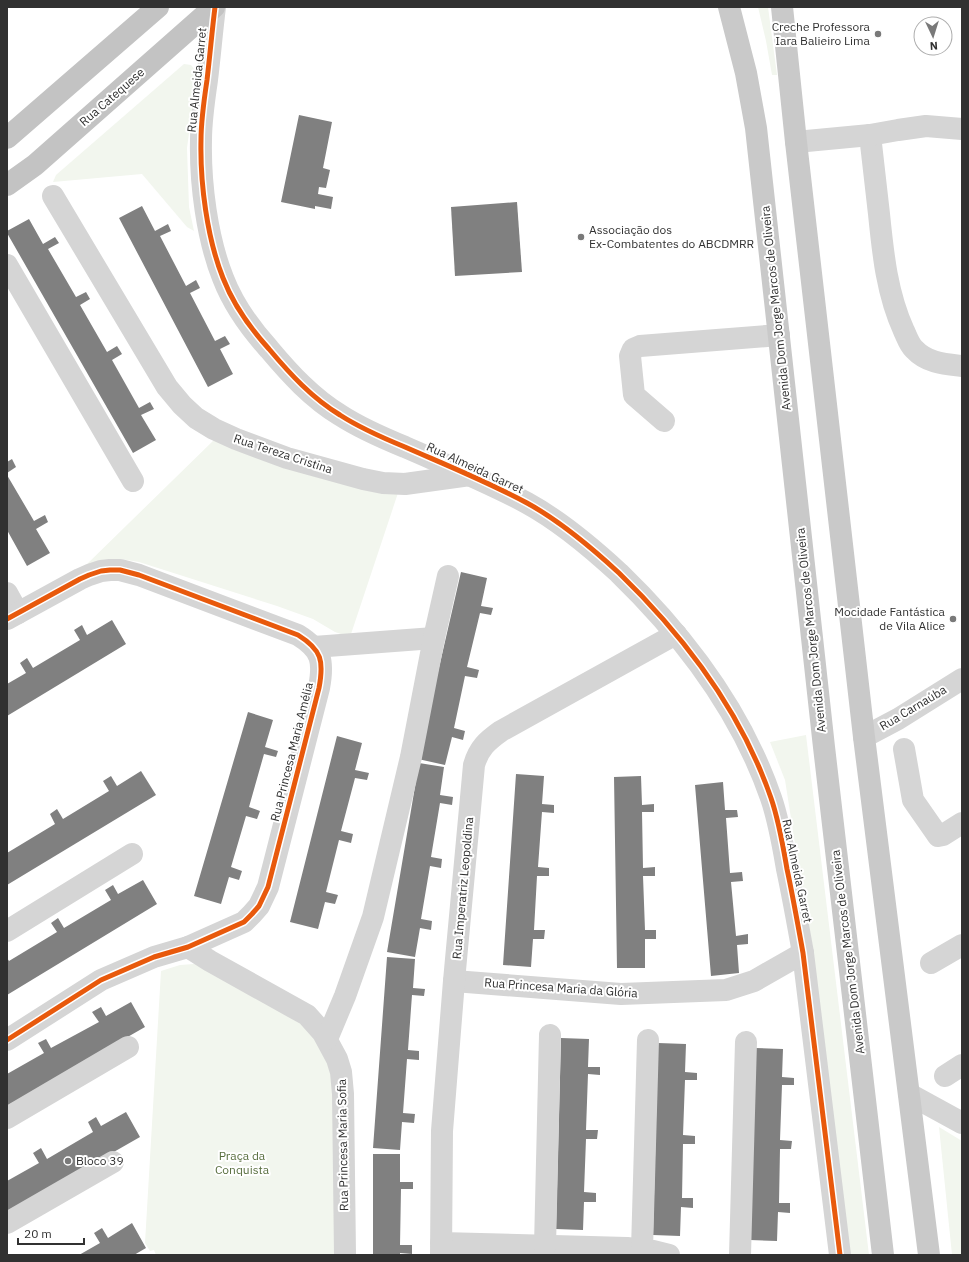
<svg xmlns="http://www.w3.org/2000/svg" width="969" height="1262" viewBox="0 0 969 1262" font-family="'IBM Plex Sans',sans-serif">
<rect width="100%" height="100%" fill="#fff"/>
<g fill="#f2f6ee">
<path d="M758,7H768L777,75H772L766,41Z"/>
<path d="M184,64L191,65L197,73L187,148L189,207L194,231L187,227L142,174L53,182L56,175Z"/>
<path d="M216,438L398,493L350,637L335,632L313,619L277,606L139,562L121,559L85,566Z"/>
<path d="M806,735L869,1255H850L811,946L785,780L770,742Z"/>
<path d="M194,964L208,968L303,1022L326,1056L331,1074L333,1095L336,1255H156L154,1250L150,1251L145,1243L161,971L180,965Z"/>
<path d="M939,1127L962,1141V1255H952Z"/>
</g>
<g fill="#808080">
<path d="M299,115L332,122L323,168L330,170L326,188L319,187L318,194L333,197L331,209L315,206V209L281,202Z"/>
<path d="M517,202L522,272L455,276L451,207Z"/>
<path d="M142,206L155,231L168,224L171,231L160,236L186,286L196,280L200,288L190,293L215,341L225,336L230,344L220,349L233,374L208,387L119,218Z"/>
<path d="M29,219L43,244L55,237L59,243L48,249L76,297L86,292L90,299L80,305L107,352L117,346L122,354L112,360L139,408L150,402L154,409L141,415L156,440L133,453L7,233V231Z"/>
<path d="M12,459L16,467L7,473V462Z"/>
<path d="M7,475L34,521L45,515L48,522L36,529L50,553L27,566L7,530Z"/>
<path d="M461,572L487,578L481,606L493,608L491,615L480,613L467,667L479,670L477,678L465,676L454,728L465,731L463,740L452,737L445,765L418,759Z"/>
<path d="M112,620L126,644L7,716V684L26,673L20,663L27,658L33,668L80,640L74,630L82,625L87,635Z"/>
<path d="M248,712L273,720L265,747L278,751L276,757L264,754L249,807L260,811L257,819L246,816L231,867L242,871L239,880L229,877L221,904L194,896Z"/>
<path d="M337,736L362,743L355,770L369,773L367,780L355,778L341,831L353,834L351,843L339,840L326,892L338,895L335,904L325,902L318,929L290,922Z"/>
<path d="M419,763L444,767L440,795L453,797L452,805L440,803L431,857L442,859L441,868L430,866L421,919L432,921L431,930L420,928L415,957L387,952Z"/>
<path d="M141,771L156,795L7,885V853L55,824L50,814L57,809L63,819L109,791L103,781L111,776L117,786Z"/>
<path d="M516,774L544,776L542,804L554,805V813L542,812L538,867L549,868V876H537L534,930H545L544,939H533L531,967L503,965Z"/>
<path d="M641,776L642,805L654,804V812H642L643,868L655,867V876H643L645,930H656V939H645V968H617L614,777Z"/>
<path d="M723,782L725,810H737L738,817L726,818L730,873L742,872L743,881L731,882L736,936L748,934V944L737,945L739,973L711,976L695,785Z"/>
<path d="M143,880L157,904L7,995V958L9,961L57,932L51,923L58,918L64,928L111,900L105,890L113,885L118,894Z"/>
<path d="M387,957L415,959L413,988L425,989L424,996L412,995L408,1050L419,1051V1060L407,1059L403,1113L415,1114L414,1123L402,1122L400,1150L373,1148Z"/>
<path d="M131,1002L145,1027L7,1106V1074L44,1053L38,1043L46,1039L51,1048L99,1022L92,1012L101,1007L106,1016Z"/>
<path d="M561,1038L589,1039L588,1067H600V1075L588,1074L586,1130H598L597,1139H586L584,1192L596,1193V1202H584L583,1230L556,1229Z"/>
<path d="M658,1043L686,1044L685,1072L697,1073V1080H685L683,1135L695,1136V1144H683L682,1198H693V1208L681,1207L680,1236L653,1235Z"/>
<path d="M755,1048L783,1049L782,1077L794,1078V1085H782L780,1140L792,1141L791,1149H780L779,1203H790V1213L778,1212L777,1241L750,1240Z"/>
<path d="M126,1112L140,1137L7,1213V1181L39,1163L33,1153L41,1148L47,1159L93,1132L88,1122L96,1117L101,1126Z"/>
<path d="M373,1154H400V1182H413V1189H401L400,1245H412V1254L400,1253V1255H373Z"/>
<path d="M132,1223L146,1248L134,1255H79L100,1243L94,1233L102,1228L108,1238Z"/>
</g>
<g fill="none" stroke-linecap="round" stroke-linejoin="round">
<g stroke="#d5d5d5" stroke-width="22">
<path d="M215,7C212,31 210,55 207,80C204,100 201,120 201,140C200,183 207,238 223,278C233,304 250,328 269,349C290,374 312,398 340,415C360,428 383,438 405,447C446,465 488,482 527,503C560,521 592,548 619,573C685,637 741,711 771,798C779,821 783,846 787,869C793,897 798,925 803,953L840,1255"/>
<path d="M870,135C873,162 876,188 879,214C883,254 887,294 904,331C907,337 909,344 914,349C927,363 944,364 962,366"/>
<path d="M796,142L870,135L898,130L926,126L962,129"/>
<path d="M53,196L167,387L182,405L196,418L214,429L236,439L287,458L363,479L383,483L405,484L470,475"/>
<path d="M7,265L133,481"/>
<path d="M664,421L634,395L630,356L633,349L640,346L779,335"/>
<path d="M7,593L18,613"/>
<path d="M7,619L80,579L89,575L101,571L110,570H120L139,575L298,635C322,650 324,661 319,688L268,887L259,906L252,914L244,922L188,947L154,957L101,980L7,1040"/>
<path d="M314,647L434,638"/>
<path d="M864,737L898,719L962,679"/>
<path d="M904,749L913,800L936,833L938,836L943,835L962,823"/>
<path d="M7,931L132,854"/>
<path d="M188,947L210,961L307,1015L323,1033L337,1059L341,1072L343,1094L345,1255"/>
<path d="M931,963L962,945"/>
<path d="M454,981L621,994L726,990L754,981L803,953"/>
<path d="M327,1039L345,996L373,917L411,757L434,638L448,576"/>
<path d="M945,1076L962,1065"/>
<path d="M909,1094L962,1123"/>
<path d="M7,1118L128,1047"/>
<path d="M7,1223L113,1162"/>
<path d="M441,1243L627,1248L653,1251L669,1255"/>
<path d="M545,1246L550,1035"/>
<path d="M642,1249L648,1040"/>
<path d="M441,1255L442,1131L454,981L474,765C479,748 487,741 501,731L676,634"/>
<path d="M740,1255L746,1042"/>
</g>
<g stroke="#c9c9c9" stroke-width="22">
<path d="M729,7L746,73L756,128L824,747L883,1255"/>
<path d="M782,7L796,142L864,737L929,1255"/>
</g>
<g stroke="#c3c3c3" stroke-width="22">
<path d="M7,138L158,7"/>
<path d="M7,185L35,165L214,7"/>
</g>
<g stroke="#fff" stroke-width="8">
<g id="cycleway">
<path d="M215,7C212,31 210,55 207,80C204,100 201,120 201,140C200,183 207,238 223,278C233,304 250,328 269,349C290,374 312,398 340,415C360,428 383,438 405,447C446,465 488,482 527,503C560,521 592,548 619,573C685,637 741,711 771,798C779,821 783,846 787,869C793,897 798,925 803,953L840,1255"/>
<path d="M7,619L80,579L89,575L101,571L110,570H120L139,575L298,635C322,650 324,661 319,688L268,887L259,906L252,914L244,922L188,947L154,957L101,980L7,1040"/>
</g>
</g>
<use href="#cycleway" stroke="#e8590c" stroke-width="5"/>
</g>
<g fill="#797979" stroke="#fff" stroke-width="1.5">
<circle cx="878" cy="34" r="4"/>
<circle cx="581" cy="237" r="4"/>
<circle cx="953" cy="619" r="4"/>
<circle cx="68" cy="1161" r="4"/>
</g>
<g text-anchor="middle" stroke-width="4" stroke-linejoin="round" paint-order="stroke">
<g font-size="12" fill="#313131" stroke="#fff" text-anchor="end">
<text x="870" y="31">Creche Professora<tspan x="870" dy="14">Iara Balieiro Lima</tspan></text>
<text x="589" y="234" text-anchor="start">Associação dos<tspan x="589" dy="14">Ex-Combatentes do ABCDMRR</tspan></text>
<text x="945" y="616">Mocidade Fantástica<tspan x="945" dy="14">de Vila Alice</tspan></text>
<text x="76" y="1165" text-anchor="start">Bloco 39</text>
</g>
<g font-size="12" fill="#313131" stroke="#fff">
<text transform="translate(197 80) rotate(-84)" y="4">Rua Almeida Garret</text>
<text transform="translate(112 97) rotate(-41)" y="4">Rua Catequese</text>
<text transform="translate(776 308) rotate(-96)" y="4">Avenida Dom Jorge Marcos de Oliveira</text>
<text transform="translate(283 454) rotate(18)" y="4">Rua Tereza Cristina</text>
<text transform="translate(475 468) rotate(25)" y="4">Rua Almeida Garret</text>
<text transform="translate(811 630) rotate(-96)" y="4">Avenida Dom Jorge Marcos de Oliveira</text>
<text transform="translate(913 708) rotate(-31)" y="4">Rua Carnaúba</text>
<text transform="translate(292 752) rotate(-76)" y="4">Rua Princesa Maria Amélia</text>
<text transform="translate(797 871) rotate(78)" y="4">Rua Almeida Garret</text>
<text transform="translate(463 888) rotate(-85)" y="4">Rua Imperatriz Leopoldina</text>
<text transform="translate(848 952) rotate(-97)" y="4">Avenida Dom Jorge Marcos de Oliveira</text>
<text transform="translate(561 988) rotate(4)" y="4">Rua Princesa Maria da Glória</text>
<text transform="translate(343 1145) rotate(-91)" y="4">Rua Princesa Maria Sofia</text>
</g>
<g font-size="12" fill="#586e3e" stroke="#fff">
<text x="242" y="1160">Praça da<tspan x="242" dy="14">Conquista</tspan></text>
</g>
</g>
<rect width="969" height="1262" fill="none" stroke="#313131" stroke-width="16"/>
<g transform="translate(933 36) rotate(176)"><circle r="19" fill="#ffffff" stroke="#adadad"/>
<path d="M0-3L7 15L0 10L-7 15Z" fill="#797979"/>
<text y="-6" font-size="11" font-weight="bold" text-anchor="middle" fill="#313131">N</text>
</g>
<path d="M18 1238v6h66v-6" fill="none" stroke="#313131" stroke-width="2"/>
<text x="24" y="1238" font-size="12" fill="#313131" stroke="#ffffff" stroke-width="3" paint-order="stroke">20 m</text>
</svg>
